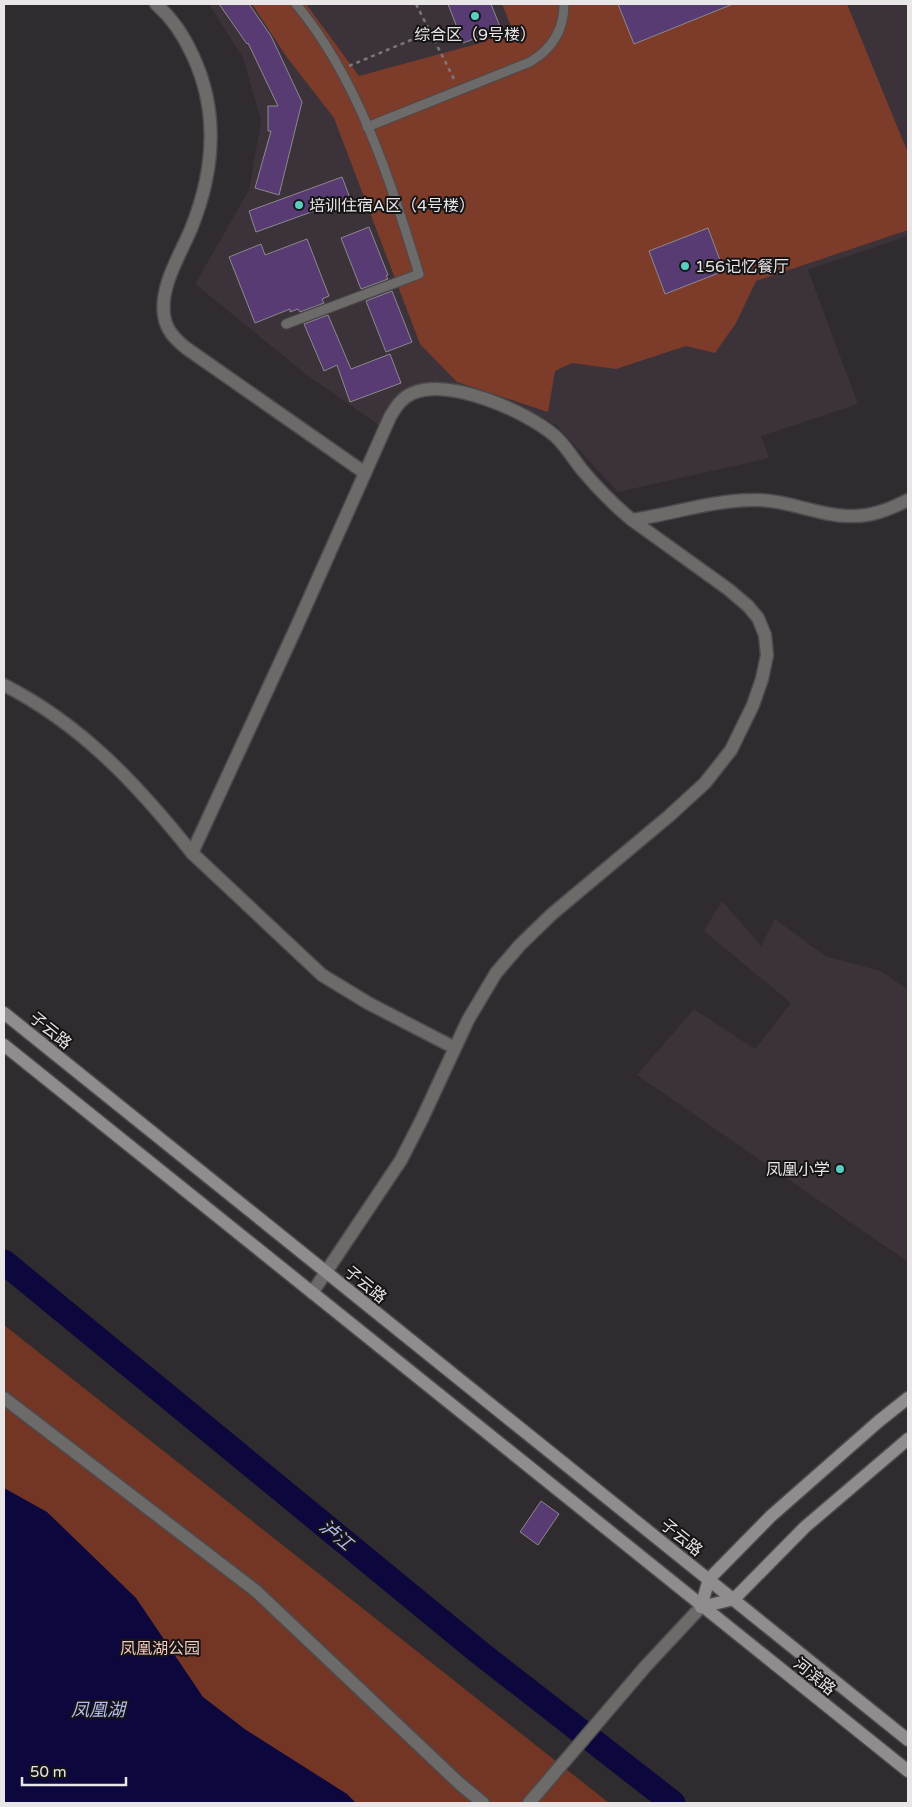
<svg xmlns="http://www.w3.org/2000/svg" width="912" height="1807" viewBox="0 0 912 1807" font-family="'Varela Round','Noto Sans SC',sans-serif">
<rect width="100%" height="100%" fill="#2f2b2e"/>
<g fill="#3c3239">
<path d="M209,4H908V236L808,270L858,404L761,436L769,458L618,492L556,425L536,414L492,396L419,386L380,426L307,375L195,284L249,190L261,121L243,58Z"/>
<path d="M722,901L761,946L775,919L825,956L881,971L908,990V1262L637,1075L694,1009L755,1049L791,1003L704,931Z"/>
</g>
<path fill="#743624" d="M4,1325L609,1803H4Z"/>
<path fill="#7d3c2a" d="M252,4H306L359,76L484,42L511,26L502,4H847L908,153V230L756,281L736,323L715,353L686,346L616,369L572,363L555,371L548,412L457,382L420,344L334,118L286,56Z"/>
<path fill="#0c073c" d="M4,1488L47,1512L136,1598L203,1697L246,1730L347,1794L356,1803H4Z"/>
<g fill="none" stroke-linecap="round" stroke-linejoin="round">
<path stroke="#0c073c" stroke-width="25" d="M4,1262L480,1653L673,1803"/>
</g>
<g fill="#573b72" stroke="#8b898e">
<path d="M219,4H249L271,36L302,102L279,195L255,188L271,131H268V106H278L248,43L247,44Z"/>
<path d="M448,4H491L501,29L463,43Z"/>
<path d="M618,4H733L634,44Z"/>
<path d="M342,177L350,198L256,232L249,211Z"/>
<path d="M369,227L388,275L386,276L388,279L361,289L341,238Z"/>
<path d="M708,228L724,271L665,294L649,251Z"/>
<path d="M307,239L329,296L322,299L324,303L300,312L298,309L290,312V309L255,323L229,257L261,244L265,255Z"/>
<path d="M392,291L412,342L386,352L366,301Z"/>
<path d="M328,315L351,369L390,354L401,383L350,402L337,365L324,371L304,324Z"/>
<path d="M541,1501L559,1514L538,1545L520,1532Z"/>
</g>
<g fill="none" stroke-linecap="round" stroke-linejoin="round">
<g stroke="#4d494c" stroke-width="11">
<g id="service">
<path d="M367,127L530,62C552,49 564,30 564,4"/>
<path d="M286,324L419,274C390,180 359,80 296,4"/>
</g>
</g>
<g stroke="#4d494c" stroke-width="15">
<g id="minor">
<path d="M156,4C173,19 184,36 193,56C219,112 214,172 191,229C180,255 160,286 164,315C166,330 175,339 186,348L365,473"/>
<path d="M4,685C81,724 138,785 192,853"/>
<path d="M455,1048L368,1003L322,975L192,853L296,628L390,417C396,407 401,398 413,393C450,378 526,411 555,436C566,446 574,460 583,471C598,489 614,505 632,520"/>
<path d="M312,1293L401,1160L422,1119L468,1020L496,973L520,945L552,914L669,816L705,783L731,750L753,705L762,679L767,655L765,635L758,618L748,606L728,589L632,520C671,514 715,500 752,500C788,499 817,516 850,516C871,517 890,509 908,500"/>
<path d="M4,1398L256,1591L460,1784L483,1803"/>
<path d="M529,1803L645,1667L701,1607"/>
</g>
</g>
<g stroke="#4d494c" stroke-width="15">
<g id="secondary">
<path d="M4,1013L908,1740"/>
<path d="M4,1045L908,1771"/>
<path d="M701,1607L709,1579L771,1516L879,1421L908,1398"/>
<path d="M701,1607L734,1599L805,1527L908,1439"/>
</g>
</g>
<g stroke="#7a7679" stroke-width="2.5" stroke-dasharray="4 4" stroke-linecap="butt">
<path d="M416,4L455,81"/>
<path d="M349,66L430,32"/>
</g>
<use href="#service" stroke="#6d6a6a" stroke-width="9"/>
<use href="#minor" stroke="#6d6a6a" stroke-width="12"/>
<use href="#secondary" stroke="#918c8d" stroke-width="12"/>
</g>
<g fill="#57cec1" stroke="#161415" stroke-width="2">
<circle cx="475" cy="16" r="5"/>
<circle cx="299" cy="205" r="5"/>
<circle cx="685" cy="266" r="5"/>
<circle cx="840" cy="1169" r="5"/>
</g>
<g text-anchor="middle" stroke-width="4" stroke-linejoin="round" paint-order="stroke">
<g font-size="16" fill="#e9e6e8" stroke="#161415" text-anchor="start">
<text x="475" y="40" text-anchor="middle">综合区（9号楼）</text>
<text x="309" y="211">培训住宿A区（4号楼）</text>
<text x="695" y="272">156记忆餐厅</text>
<text x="830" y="1175" text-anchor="end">凤凰小学</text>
</g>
<g font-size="16" fill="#e9e6e8" stroke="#161415">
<text transform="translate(51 1030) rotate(39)" y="6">子云路</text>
<text transform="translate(366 1284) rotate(39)" y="6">子云路</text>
<text transform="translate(682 1537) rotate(39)" y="6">子云路</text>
<text transform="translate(815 1676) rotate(39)" y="6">河滨路</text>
</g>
<g font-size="16" fill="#f5cbbf" stroke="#161415">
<text x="160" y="1654">凤凰湖公园</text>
</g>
<g font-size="18" font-style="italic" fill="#b1bbf0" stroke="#161415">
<text transform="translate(336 1535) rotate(39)" y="6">泸江</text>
<text x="98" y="1716">凤凰湖</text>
</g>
</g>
<rect width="912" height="1807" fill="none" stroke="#e9e6e8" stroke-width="10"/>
<path d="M22 1777v8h104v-8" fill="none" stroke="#e9e6e8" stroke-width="2.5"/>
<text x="30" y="1777" font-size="15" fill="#e9e6e8" stroke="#161415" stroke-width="4" paint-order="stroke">50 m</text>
</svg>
